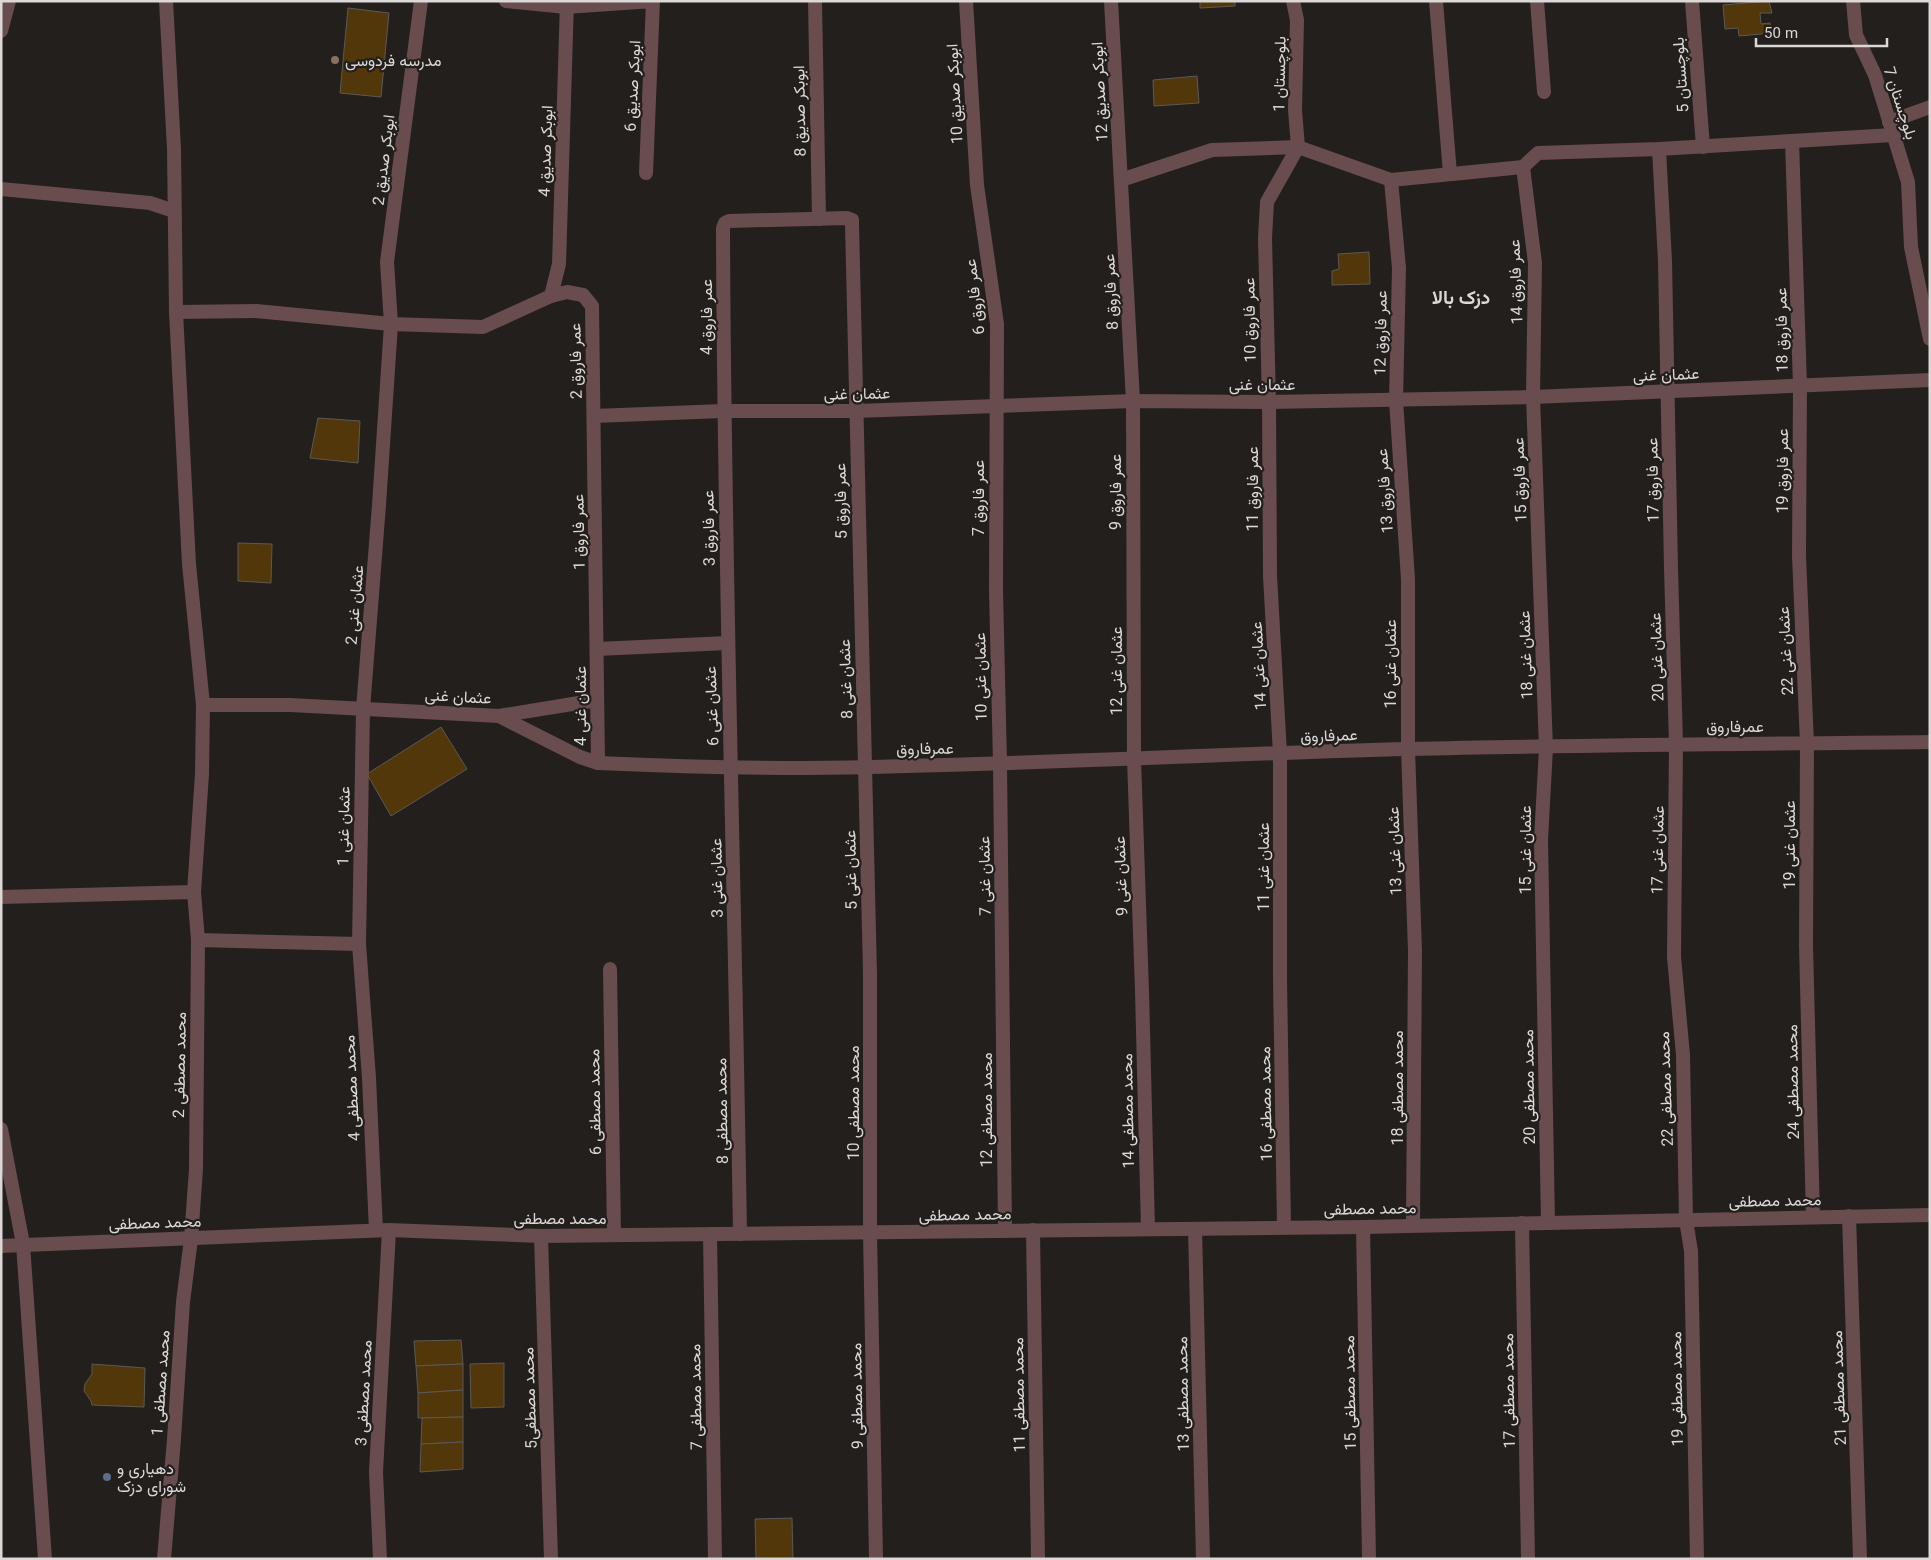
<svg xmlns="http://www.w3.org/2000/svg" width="1931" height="1560" viewBox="0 0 1931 1560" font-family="Georgia,Vazirmatn,serif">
<rect width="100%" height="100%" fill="#231f1d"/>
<g fill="#513709" stroke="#5c5956">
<path d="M1200,1H1235V6L1200,8Z"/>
<path d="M1769,1L1772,13H1760L1761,24L1770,23L1772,33L1739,36L1738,28L1725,29L1723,5Z"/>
<path d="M348,8L389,13L381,97L340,93Z"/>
<path d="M1197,76L1199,103L1154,106L1153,80Z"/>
<path d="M1369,252L1370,284L1332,285V271L1339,269L1338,254Z"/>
<path d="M318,418L360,421L358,463L310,458Z"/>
<path d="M238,543L272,544L271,583L238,581Z"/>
<path d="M441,727L467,769L391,816L367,774Z"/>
<path d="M461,1340L463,1364L416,1366L414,1341Z"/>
<path d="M504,1363V1407L471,1408L470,1364Z"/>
<path d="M92,1364L145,1368L144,1407L92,1405L91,1401L84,1391L85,1384L92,1374Z"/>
<path d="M463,1364V1390L418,1393L416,1366Z"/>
<path d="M463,1390V1417L418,1418V1393Z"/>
<path d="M463,1417V1442L421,1444L422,1418Z"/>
<path d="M463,1442V1469L420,1472L421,1444Z"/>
<path d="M792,1518L793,1559H756L755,1519Z"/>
</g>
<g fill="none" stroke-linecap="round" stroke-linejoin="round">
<g stroke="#694c4d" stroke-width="14">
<path d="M506,1L566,7L653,1L646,173"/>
<path d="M815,1L819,219"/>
<path d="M966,1L977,185L997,324L996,591L1000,763L1005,1231"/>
<path d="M1111,1L1133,401L1134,759L1142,991L1148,1229"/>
<path d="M1293,1L1297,20L1295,110L1298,147"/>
<path d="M1436,1L1450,174"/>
<path d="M1537,1L1544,92"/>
<path d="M1692,1L1703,147"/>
<path d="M1853,1L1856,35L1875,75L1908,182L1911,247L1930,339"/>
<path d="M1,31L9,1"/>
<path d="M1889,122L1930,107"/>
<path d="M1792,141L1800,386L1799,556L1807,744L1806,946L1813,1217"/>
<path d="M1659,149L1665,261L1671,568L1676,744L1674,957L1683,1055L1686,1220L1691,1251L1697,1559"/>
<path d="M1523,167L1535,263L1533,397L1546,748L1541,840L1548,1223"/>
<path d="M1121,180L1212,150L1298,147L1391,180L1523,167L1538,153L1659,149L1893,135"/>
<path d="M1391,180L1399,268L1396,400L1408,579V749L1415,951L1413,1225"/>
<path d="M1,189L150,203L174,211"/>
<path d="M551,296L559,264L567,1"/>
<path d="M176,312L256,311L391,324L483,327L551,296L567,292L583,295L592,306L598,763"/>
<path d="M594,416L723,411H856L1133,401L1269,402L1533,397L1930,380"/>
<path d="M597,649L727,643"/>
<path d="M203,705H290L499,716L580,757L598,763C667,766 736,768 805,768C1006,766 1207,754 1408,749C1582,745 1756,744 1930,742"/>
<path d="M499,716L597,700"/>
<path d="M1,897L194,892"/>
<path d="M198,940L359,944"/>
<path d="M610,969L614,1235"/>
<path d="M1,1129L23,1244L45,1559"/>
<path d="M1849,1216L1860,1559"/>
<path d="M1522,1223L1528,1559"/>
<path d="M1284,1227L1280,980V754L1270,576L1269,402L1265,238L1267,202L1298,147"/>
<path d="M1363,1227L1369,1559"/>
<path d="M1195,1229L1203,1559"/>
<path d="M376,1230L369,1078L359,944L363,709L379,505L391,324L387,262L421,1"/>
<path d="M1033,1230L1038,1559"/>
<path d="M710,1234L715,1559"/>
<path d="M740,1234C735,898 724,563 723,228L725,223L729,221L847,218L852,220V225L870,973V1232L876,1559"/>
<path d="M541,1236L551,1559"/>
<path d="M164,1559L174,1439L183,1302L191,1239L196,1169L198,940L194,892L202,774L203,705L189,564L176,312L174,149L166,1"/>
<path d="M380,1559L376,1472L389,1230"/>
</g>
<path stroke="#694c4d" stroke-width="14" d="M1,1246L389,1230L541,1236L1363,1227L1930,1215"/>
</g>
<circle fill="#8d6e63" stroke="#231f1d" stroke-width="2" cx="335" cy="60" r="5"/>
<circle fill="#5c6f8a" stroke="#231f1d" stroke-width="2" cx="107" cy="1477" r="5"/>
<g text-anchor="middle" stroke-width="4.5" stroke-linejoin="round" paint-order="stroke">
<g font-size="16" fill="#dbd8d7" stroke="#231f1d" text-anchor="start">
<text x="345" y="66">مدرسه فردوسی</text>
<text x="117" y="1474">دهیاری و<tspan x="117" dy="18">شورای دزک</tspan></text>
</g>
<g font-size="16" fill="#dbd8d7" stroke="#231f1d">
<text transform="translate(1279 74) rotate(-89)" y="6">بلوچستان 1</text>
<text transform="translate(1680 75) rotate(-94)" y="6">بلوچستان 5</text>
<text transform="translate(632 86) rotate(-87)" y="6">ابوبکر صدیق 6</text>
<text transform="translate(1099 92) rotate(-93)" y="6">ابوبکر صدیق 12</text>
<text transform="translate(954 94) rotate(-93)" y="6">ابوبکر صدیق 10</text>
<text transform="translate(1901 103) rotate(72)" y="6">بلوچستان 7</text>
<text transform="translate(799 111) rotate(-91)" y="6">ابوبکر صدیق 8</text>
<text transform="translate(545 151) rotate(-88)" y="6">ابوبکر صدیق 4</text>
<text transform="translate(383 160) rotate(-83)" y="6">ابوبکر صدیق 2</text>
<text transform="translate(1515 282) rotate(-92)" y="6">عمر فاروق 14</text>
<text transform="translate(1110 292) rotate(-93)" y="6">عمر فاروق 8</text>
<text transform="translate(974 297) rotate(-97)" y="6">عمر فاروق 6</text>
<text transform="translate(706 317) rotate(-90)" y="6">عمر فاروق 4</text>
<text transform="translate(1249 320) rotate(-91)" y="6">عمر فاروق 10</text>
<text transform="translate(1781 330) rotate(-91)" y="6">عمر فاروق 18</text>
<text transform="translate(1380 333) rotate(-89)" y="6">عمر فاروق 12</text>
<text transform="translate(575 361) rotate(-91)" y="6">عمر فاروق 2</text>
<text transform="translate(1666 374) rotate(-2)" y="6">عثمان غنی</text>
<text x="1262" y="390">عثمان غنی</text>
<text transform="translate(857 393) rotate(-1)" y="6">عثمان غنی</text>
<text transform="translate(1782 471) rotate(-90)" y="6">عمر فاروق 19</text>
<text transform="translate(1519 480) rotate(-92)" y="6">عمر فاروق 15</text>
<text transform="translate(1652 480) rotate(-91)" y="6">عمر فاروق 17</text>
<text transform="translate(1252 489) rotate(-90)" y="6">عمر فاروق 11</text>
<text transform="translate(1384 491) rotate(-94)" y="6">عمر فاروق 13</text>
<text transform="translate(1115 492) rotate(-90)" y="6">عمر فاروق 9</text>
<text transform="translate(978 498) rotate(-90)" y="6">عمر فاروق 7</text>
<text transform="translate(840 501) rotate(-91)" y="6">عمر فاروق 5</text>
<text transform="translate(708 528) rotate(-91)" y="6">عمر فاروق 3</text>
<text transform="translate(578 532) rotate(-91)" y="6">عمر فاروق 1</text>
<text transform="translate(354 605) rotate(-85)" y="6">عثمان غنی 2</text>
<text transform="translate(1785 651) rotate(-93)" y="6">عثمان غنی 22</text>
<text transform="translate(1525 655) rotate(-92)" y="6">عثمان غنی 18</text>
<text transform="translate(1656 657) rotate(-92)" y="6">عثمان غنی 20</text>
<text transform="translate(1390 664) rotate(-90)" y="6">عثمان غنی 16</text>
<text transform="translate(1258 666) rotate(-93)" y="6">عثمان غنی 14</text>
<text transform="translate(1116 671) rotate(-90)" y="6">عثمان غنی 12</text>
<text transform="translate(980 677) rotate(-91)" y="6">عثمان غنی 10</text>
<text transform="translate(845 679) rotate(-92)" y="6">عثمان غنی 8</text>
<text transform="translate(458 696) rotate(3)" y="6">عثمان غنی</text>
<text transform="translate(580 706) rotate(-90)" y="6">عثمان غنی 4</text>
<text transform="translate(711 706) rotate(-92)" y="6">عثمان غنی 6</text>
<text x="1735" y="732">عمرفاروق</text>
<text transform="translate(1329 735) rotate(-2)" y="6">عمرفاروق</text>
<text transform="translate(925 748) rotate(-1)" y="6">عمرفاروق</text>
<text transform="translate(343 826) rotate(-89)" y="6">عثمان غنی 1</text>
<text transform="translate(1789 845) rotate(-90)" y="6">عثمان غنی 19</text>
<text transform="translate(1525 850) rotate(-90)" y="6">عثمان غنی 15</text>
<text transform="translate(1657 850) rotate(-89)" y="6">عثمان غنی 17</text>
<text transform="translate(1394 851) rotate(-92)" y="6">عثمان غنی 13</text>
<text transform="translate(1263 867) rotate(-90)" y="6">عثمان غنی 11</text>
<text transform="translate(850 870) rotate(-91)" y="6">عثمان غنی 5</text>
<text transform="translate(984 876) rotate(-91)" y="6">عثمان غنی 7</text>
<text transform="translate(1120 876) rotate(-92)" y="6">عثمان غنی 9</text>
<text transform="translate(716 878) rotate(-91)" y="6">عثمان غنی 3</text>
<text transform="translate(179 1065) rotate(-89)" y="6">محمد مصطفی 2</text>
<text transform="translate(1792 1082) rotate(-91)" y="6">محمد مصطفی 24</text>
<text transform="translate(1528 1087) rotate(-91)" y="6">محمد مصطفی 20</text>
<text transform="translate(351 1088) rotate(-93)" y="6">محمد مصطفی 4</text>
<text transform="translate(1397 1088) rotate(-90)" y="6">محمد مصطفی 18</text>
<text transform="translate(1665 1089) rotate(-92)" y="6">محمد مصطفی 22</text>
<text transform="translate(594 1102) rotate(-91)" y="6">محمد مصطفی 6</text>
<text transform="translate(853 1103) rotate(-90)" y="6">محمد مصطفی 10</text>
<text transform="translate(1265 1104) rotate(-91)" y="6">محمد مصطفی 16</text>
<text transform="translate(986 1110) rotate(-90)" y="6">محمد مصطفی 12</text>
<text transform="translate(721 1111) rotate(-91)" y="6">محمد مصطفی 8</text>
<text transform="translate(1127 1111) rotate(-91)" y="6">محمد مصطفی 14</text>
<text transform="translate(1775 1200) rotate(-1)" y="6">محمد مصطفی</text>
<text transform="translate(1370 1208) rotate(-1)" y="6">محمد مصطفی</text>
<text transform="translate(965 1214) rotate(-1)" y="6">محمد مصطفی</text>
<text x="560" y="1224">محمد مصطفی</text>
<text transform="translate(155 1222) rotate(-2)" y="6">محمد مصطفی</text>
<text transform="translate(160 1383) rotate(-86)" y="6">محمد مصطفی 1</text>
<text transform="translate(1838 1388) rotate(-92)" y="6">محمد مصطفی 21</text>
<text transform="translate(1676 1389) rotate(-91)" y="6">محمد مصطفی 19</text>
<text transform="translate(1508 1391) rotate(-91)" y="6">محمد مصطفی 17</text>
<text transform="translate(363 1393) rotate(-87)" y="6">محمد مصطفی 3</text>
<text transform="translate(1349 1393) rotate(-91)" y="6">محمد مصطفی 15</text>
<text transform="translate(1182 1394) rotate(-91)" y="6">محمد مصطفی 13</text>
<text transform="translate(1018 1395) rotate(-91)" y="6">محمد مصطفی 11</text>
<text transform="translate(856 1396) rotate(-91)" y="6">محمد مصطفی 9</text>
<text transform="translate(695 1397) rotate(-91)" y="6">محمد مصطفی 7</text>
<text transform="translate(529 1398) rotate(-92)" y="6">محمد مصطفی5</text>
</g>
<g font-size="19" font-weight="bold" fill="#ddd7d5" stroke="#231f1d">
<text x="1461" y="304">دزک بالا</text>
</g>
</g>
<rect width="1931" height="1560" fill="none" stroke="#dbd8d7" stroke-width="5"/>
<path d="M1756 38v8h131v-8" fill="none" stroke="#dbd8d7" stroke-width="2.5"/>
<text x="1764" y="38" font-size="15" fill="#dbd8d7" stroke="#231f1d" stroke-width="4" paint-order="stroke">50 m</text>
</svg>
